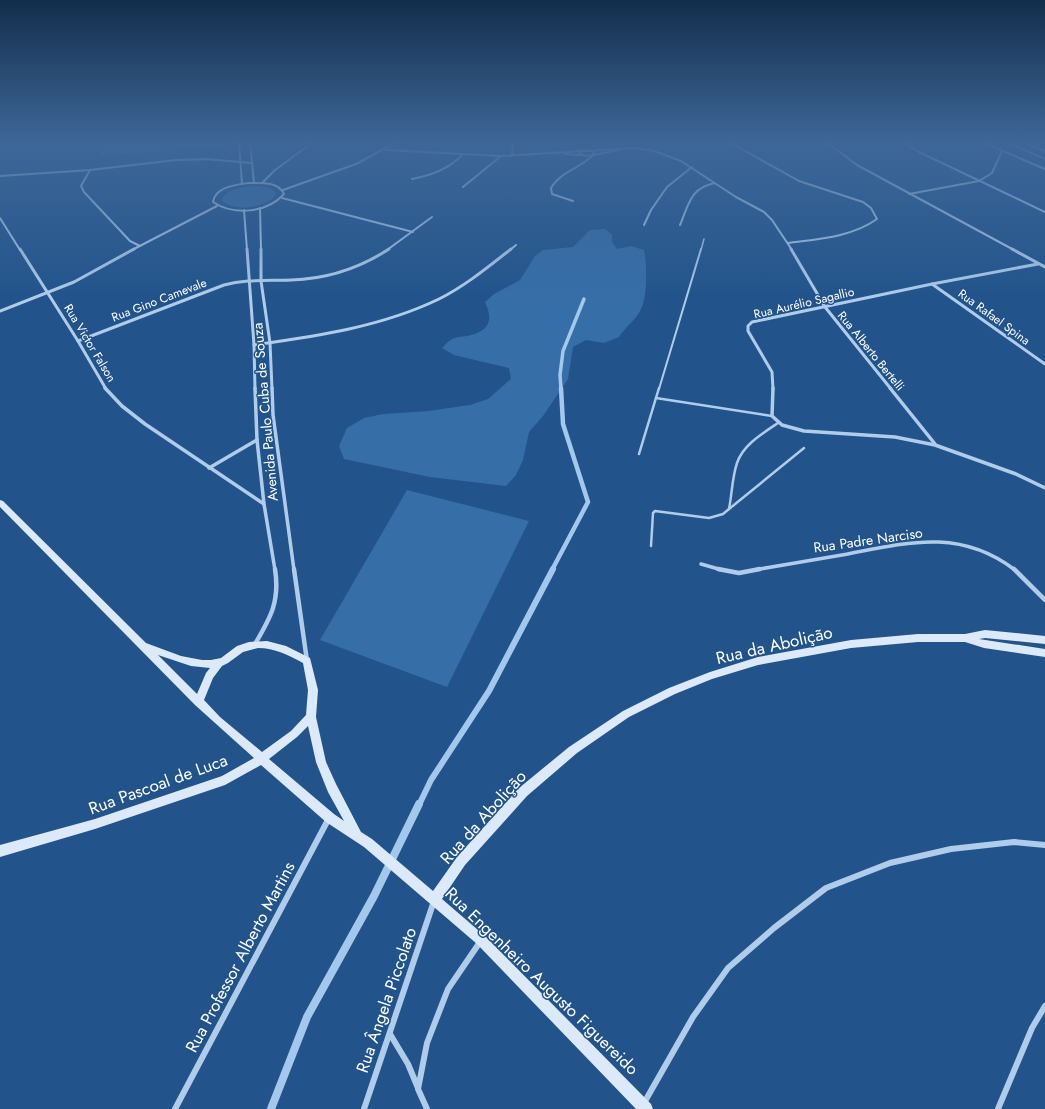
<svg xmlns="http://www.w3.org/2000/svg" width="1045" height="1109" viewBox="0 0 1045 1109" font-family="Jost,sans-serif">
<rect width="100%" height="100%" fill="#22548b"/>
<g fill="#366ea8">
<path d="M108,142H222L220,146L98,156Z"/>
<path d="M254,186C262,186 271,186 276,193L275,196C264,208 235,212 222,201V198C229,188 243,187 254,186Z"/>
<path d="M605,229L612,235V242L617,249L631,246L644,250C647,264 648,298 640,311C635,321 625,327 619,337L604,343L586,340L573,347L568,379L543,416L529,432L523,460L516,475L506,486L430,477L344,459L339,446L347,428L364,418L384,414L428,411L470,405L488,399L511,379L509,368L454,355L442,348C446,344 450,339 455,338C460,336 466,337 471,335C490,330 493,319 485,302L494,294L520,280L535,256L543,250L573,247L590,230Z"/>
<path d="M407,490L529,521L447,687L320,640Z"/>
</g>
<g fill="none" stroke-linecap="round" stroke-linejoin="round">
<path stroke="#a3c8ec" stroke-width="3.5" d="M561,389L560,375L563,351L584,299"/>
<path stroke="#a3c8ec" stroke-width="4.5" d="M552,570L588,502L563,424L561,388"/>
<path stroke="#a3c8ec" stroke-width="6" d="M419,805L431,780L489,691L553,569"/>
<path stroke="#a3c8ec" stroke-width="8" d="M271,1109L307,1017L374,896L419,804"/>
<g stroke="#afcdeb" stroke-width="1.5">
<path d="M1023,142L1045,151"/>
<path d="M1015,146L1045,159"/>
<path d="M701,250L704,239"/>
</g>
<path stroke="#afcdeb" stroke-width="2" d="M659,389L701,249"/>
<g stroke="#afcdeb" stroke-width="2.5">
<path d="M656,398L772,416"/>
<path d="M639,454L659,388"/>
<path d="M729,509L804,448"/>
<path d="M651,546L653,513L655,511L709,518L723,514L729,509C732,494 732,478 737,463C743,445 763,433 778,423"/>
</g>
<g stroke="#afcdeb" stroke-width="2">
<path d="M58,142H75"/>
<path d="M239,142L242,184"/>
<path d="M250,142L254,183"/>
<path d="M729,142L799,181L863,202L871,208L877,219C852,237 818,239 788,243"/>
<path d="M826,142L857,165L1014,250"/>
<path d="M903,142L919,152L1045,212"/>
<path d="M982,142L1045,169"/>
<path d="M385,150L502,156L582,151"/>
<path d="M584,151H592L595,154L586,156L579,154L580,152Z"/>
<path d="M587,151L635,148L654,151L681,161L736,197L764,212L772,220L792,250"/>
<path d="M564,154L581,155"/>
<path d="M512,155L513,142"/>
<path d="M594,155L618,150"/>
<path d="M90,170L81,186L84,192L130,241L140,246"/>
<path d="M0,176L90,170L176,160L206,159L252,163"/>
<path d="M412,179C432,175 449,169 463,154"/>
<path d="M248,183C260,183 278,181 284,194C267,213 234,216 213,202C215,187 235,185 248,183Z"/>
<path d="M262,183L275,170L313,142"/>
<path d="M463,187L501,156"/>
<path d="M283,190L356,164L397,142"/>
<path d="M909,194L979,181L992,173L1002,151"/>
<path d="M282,198L413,232"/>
<path d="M573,201L552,194L551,188C560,172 580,168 592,156"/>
<path d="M260,208L261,250"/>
<path d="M244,210L247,250"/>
<path d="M0,218L20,250"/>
<path d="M644,225L651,210L667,187L692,167"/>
<path d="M680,225C689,204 690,188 715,183"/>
<path d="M132,250L217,206"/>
<path d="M387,250L432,217"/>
<path d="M510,250L516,245"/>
</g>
<g stroke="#afcdeb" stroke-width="3">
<path d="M20,249L78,341L106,389"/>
<path d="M247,249L254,345L255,389"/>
<path d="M261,249V281L270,343L272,389"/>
<path d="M791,249L825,307L891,389"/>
<path d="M1012,249L1045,267"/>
<path d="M932,284L1045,364"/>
<path d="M0,311L74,282L134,249"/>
<path d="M78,341L224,285C246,279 268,281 291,280C326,279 360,268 389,249"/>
<path d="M254,345C317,336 381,327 439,299C465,286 488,267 511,249"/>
<path d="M773,389L772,372L748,331V326L752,322L932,284L1038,264"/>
</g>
<g stroke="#afcdeb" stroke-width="3.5">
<path d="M105,388L122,406L145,424L264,504"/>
<path d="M255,388L257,440L264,504L275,570"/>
<path d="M272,388L273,415L294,570"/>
<path d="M773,388L772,416L782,425L804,431L895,437L935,445L1016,474L1045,488"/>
<path d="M890,388L935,444"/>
<path d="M209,468L257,440"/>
<path d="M701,564L722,570"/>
<path d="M754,570C783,565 813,560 842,555C905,543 959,527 1015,570"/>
</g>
<g stroke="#afcdeb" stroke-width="4.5">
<path d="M294,569L307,661"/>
<path d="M718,569L739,573L760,569"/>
<path d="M1014,569L1045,600"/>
<path d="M255,644C271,617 280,601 275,569"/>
</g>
<g stroke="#afcdeb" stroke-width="6">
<path d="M390,1034L408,1064L418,1088"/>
<path d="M644,1103L693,1017L728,968L774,928L826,888L890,863L951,849L1014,842L1045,845"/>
<path d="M175,1109L329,818"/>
<path d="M364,1109L434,901"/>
<path d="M427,1109L418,1089L427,1043L448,989L480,942"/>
<path d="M998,1109L1032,1028L1045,1006"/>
</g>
<path fill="#dbe9f8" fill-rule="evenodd" d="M0,500L3,501L146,643L181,656L202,660H211L221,658L237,646L249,642L267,641L286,646L310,658L318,690L316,717L326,762L336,784L361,832L372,839L433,891L457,857L519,788L569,747L623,711L669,688L710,672L758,657L851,640L918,634H965L985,630L1045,636V644L985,638L979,639L1045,649V657L984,648L965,642H918L851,648L758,665L712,679L675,694L629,717L577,753L527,796L465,865L442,899L485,936L651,1104L653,1109H636L477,944L364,847L326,822L261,765L225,785L95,829L0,857V845L95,819L222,776L254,758L195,705L0,507ZM258,648C275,648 288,655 303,663L308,690L306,715L291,731L262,752L220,717L204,700L213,678L222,666L228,663L243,652ZM158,655L191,666L210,668L206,673L197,694ZM308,726L316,762L328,792L344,821L334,814L269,759L297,737Z"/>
</g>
<linearGradient id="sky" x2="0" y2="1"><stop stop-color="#132e4c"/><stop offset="0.48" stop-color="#3e6798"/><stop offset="1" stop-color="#3e6798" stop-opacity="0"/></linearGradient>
<rect width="1045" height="297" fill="url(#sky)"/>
<g text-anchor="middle" stroke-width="3" stroke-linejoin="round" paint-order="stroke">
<g font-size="12" fill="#fff" stroke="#22548b">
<text transform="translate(159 300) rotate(-21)" y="4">Rua Gino Camevale</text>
<text transform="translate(804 303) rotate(-13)" y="4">Rua Aurélio Sagallio</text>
<text transform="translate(994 317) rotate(36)" y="4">Rua Rafael Spina</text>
<text transform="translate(90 343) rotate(59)" y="4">Rua Victor Falson</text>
<text transform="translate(871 351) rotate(51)" y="4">Rua Alberto Bertelli</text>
</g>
<g font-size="14" fill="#fff" stroke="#22548b">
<text transform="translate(265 412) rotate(-95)" y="5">Avenida Paulo Cuba de Souza</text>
<text transform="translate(868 540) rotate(-8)" y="5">Rua Padre Narciso</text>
</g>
<g font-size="17" fill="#fff" stroke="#22548b">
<text transform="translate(774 645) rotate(-13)" y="6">Rua da Abolição</text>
<text transform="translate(158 784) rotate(-20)" y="6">Rua Pascoal de Luca</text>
<text transform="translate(483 817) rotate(-48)" y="6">Rua da Abolição</text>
<text transform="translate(240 957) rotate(-62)" y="6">Rua Professor Alberto Martins</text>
<text transform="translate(542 981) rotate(44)" y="6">Rua Engenheiro Augusto Figuereido</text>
<text transform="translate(386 1000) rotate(-71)" y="6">Rua Ângela Piccolato</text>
</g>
</g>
</svg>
